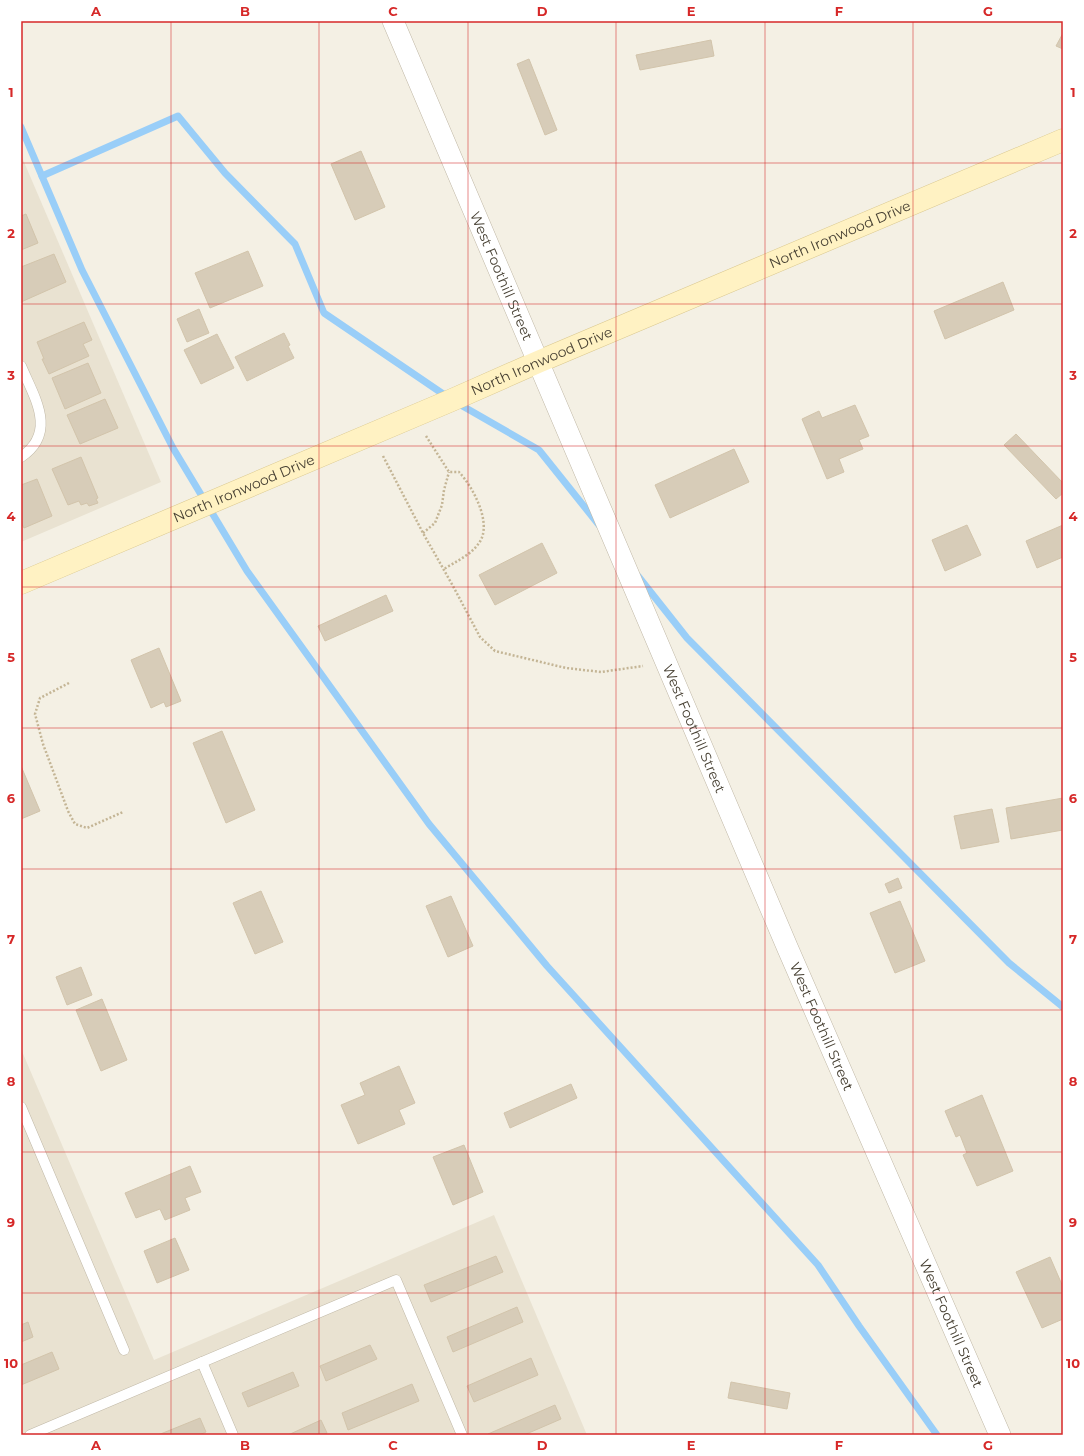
<svg xmlns="http://www.w3.org/2000/svg" width="1084" height="1456" viewBox="0 0 1084 1456" font-family="Montserrat,sans-serif">
<rect width="100%" height="100%" fill="#f4f0e4"/>
<g fill="#e9e2d1">
<path d="M21,155L161,482L21,542Z"/>
<path d="M21,1049L154,1360L494,1215L587,1435H21Z"/>
</g>
<g fill="none" stroke-linecap="round" stroke-linejoin="round">
<g stroke="#99cef8" stroke-width="7">
<path d="M21,127L82,270L173,448L247,571L429,824L547,966L818,1265L859,1326L937,1435"/>
<path d="M42,176L178,116L225,173L295,244L324,313L452,400L539,450L599,525"/>
<path d="M638,576L687,638L1009,963L1063,1007"/>
</g>
</g>
<g fill="#d7ccb8" stroke="#d2c4ab">
<path d="M1063,33V49L1056,46Z"/>
<path d="M711,40L714,56L640,70L636,55Z"/>
<path d="M529,59L557,130L545,135L517,64Z"/>
<path d="M361,151L385,207L355,220L331,164Z"/>
<path d="M26,214L38,243L21,250V216Z"/>
<path d="M248,251L263,286L210,308L195,273Z"/>
<path d="M54,254L66,282L21,302V267Z"/>
<path d="M1003,282L1014,310L945,339L934,311Z"/>
<path d="M199,309L209,333L187,342L177,319Z"/>
<path d="M84,322L92,340L83,344L89,356L49,374L42,359H44L37,342Z"/>
<path d="M284,333L290,345L288,346L294,358L247,381L235,357Z"/>
<path d="M217,334L234,368L201,384L184,350Z"/>
<path d="M88,363L101,393L65,409L52,378Z"/>
<path d="M105,399L118,428L80,444L67,415Z"/>
<path d="M855,405L869,436L859,440L863,449L839,459L844,472L827,479L802,419L819,411L822,418Z"/>
<path d="M1016,434L1063,483V493L1056,499L1004,445Z"/>
<path d="M734,449L749,482L670,518L655,485Z"/>
<path d="M81,457L98,498L96,499L98,503L89,506L87,503L81,505L79,501L68,505L52,469Z"/>
<path d="M37,479L52,516L24,528L21,522V485Z"/>
<path d="M967,525L981,555L945,571L932,540Z"/>
<path d="M1063,525V557L1037,568L1026,541Z"/>
<path d="M542,543L557,573L495,605L479,575Z"/>
<path d="M386,595L393,611L325,641L318,626Z"/>
<path d="M159,648L181,701L166,707L164,702L151,708L131,660Z"/>
<path d="M222,731L255,810L226,823L193,743Z"/>
<path d="M21,766L40,811L21,819Z"/>
<path d="M1063,798V830L1011,839L1006,808Z"/>
<path d="M992,809L999,842L961,849L954,816Z"/>
<path d="M898,878L902,888L889,893L885,884Z"/>
<path d="M261,891L283,942L255,954L233,903Z"/>
<path d="M451,896L473,946L448,957L426,906Z"/>
<path d="M900,901L925,961L895,973L870,913Z"/>
<path d="M81,967L92,995L67,1005L56,977Z"/>
<path d="M102,999L127,1060L101,1071L76,1010Z"/>
<path d="M399,1066L415,1103L399,1110L405,1124L358,1144L341,1105L365,1095L360,1083Z"/>
<path d="M571,1084L577,1098L510,1128L504,1113Z"/>
<path d="M982,1095L1013,1171L977,1186L963,1155L967,1153L960,1135L956,1137L945,1111Z"/>
<path d="M464,1145L483,1192L453,1205L433,1157Z"/>
<path d="M190,1166L201,1192L185,1198L190,1210L165,1220L160,1209L136,1218L125,1193Z"/>
<path d="M175,1238L189,1270L157,1283L144,1251Z"/>
<path d="M496,1256L503,1272L431,1302L424,1285Z"/>
<path d="M1050,1257L1063,1287V1319L1042,1328L1016,1272Z"/>
<path d="M517,1307L523,1322L453,1352L447,1337Z"/>
<path d="M28,1322L33,1337L21,1342V1325Z"/>
<path d="M370,1345L377,1359L326,1381L320,1366Z"/>
<path d="M52,1352L59,1369L21,1385V1365Z"/>
<path d="M531,1358L538,1375L474,1402L467,1386Z"/>
<path d="M293,1372L299,1386L248,1407L242,1393Z"/>
<path d="M731,1382L790,1393L787,1409L728,1398Z"/>
<path d="M412,1384L419,1401L348,1430L342,1413Z"/>
<path d="M555,1405L561,1419L524,1435H488V1434Z"/>
<path d="M200,1418L206,1432L199,1435H158Z"/>
<path d="M321,1420L327,1433L322,1435H288Z"/>
</g>
<g fill="none" stroke-linecap="round" stroke-linejoin="round">
<g stroke="#c0b8a6" stroke-width="11">
<g id="lane">
<path d="M21,366C34,397 58,432 21,457"/>
<path d="M21,1107L124,1350"/>
<path d="M202,1362L233,1435"/>
<path d="M30,1435L396,1280L462,1435"/>
</g>
</g>
<g stroke="#c0b8a6" stroke-width="22">
<g id="street">
<path id="s1" d="M393,21L788,949L1000,1435"/>
</g>
</g>
<g stroke="#d9c78e" stroke-width="23">
<g id="secondary">
<path id="s2" d="M21,583L452,400L538,362L1063,140"/>
</g>
</g>
<g stroke="#c4b595" stroke-width="2.5" stroke-dasharray="2 2" stroke-linecap="butt">
<path d="M426,436L449,472H459C473,487 493,524 479,543C471,555 455,562 444,569"/>
<path d="M383,456L423,533L453,586L480,637L495,651L566,668L601,672L643,666"/>
<path d="M423,533L435,523L442,505L444,490L449,472"/>
<path d="M69,683L40,698L35,714L43,744L68,811L75,824L87,828L123,812"/>
</g>
<use href="#lane" stroke="#fff" stroke-width="10"/>
<use href="#street" stroke="#fff" stroke-width="21"/>
<use href="#secondary" stroke="#fff2c3" stroke-width="22"/>
</g>
<path fill="none" stroke="#d62828" stroke-width="1" stroke-opacity="0.55" d="M171,21V1435M319,21V1435M468,21V1435M616,21V1435M765,21V1435M913,21V1435M21,163H1063M21,304H1063M21,446H1063M21,587H1063M21,728H1063M21,869H1063M21,1010H1063M21,1152H1063M21,1293H1063"/>
<g text-anchor="middle" stroke-width="3.5" stroke-linejoin="round" paint-order="stroke">
<g font-size="14" fill="#474033" stroke="#fff">
<text dy="5" stroke="none"><textPath href="#s2" startOffset="890">North Ironwood Drive</textPath></text>
<text dy="5" stroke="none"><textPath href="#s1" startOffset="277">West Foothill Street</textPath></text>
<text dy="5" stroke="none"><textPath href="#s2" startOffset="566">North Ironwood Drive</textPath></text>
<text dy="5" stroke="none"><textPath href="#s2" startOffset="242">North Ironwood Drive</textPath></text>
<text dy="5" stroke="none"><textPath href="#s1" startOffset="769">West Foothill Street</textPath></text>
<text dy="5" stroke="none"><textPath href="#s1" startOffset="1093">West Foothill Street</textPath></text>
<text dy="5" stroke="none"><textPath href="#s1" startOffset="1417">West Foothill Street</textPath></text>
</g>
</g>
<rect width="1084" height="1456" fill="none" stroke="#ffffff" stroke-width="44"/>
<rect x="22" y="22" width="1040" height="1412" fill="none" stroke="#d62828" stroke-width="1.5"/>
<g font-size="13" text-anchor="middle" font-weight="bold" fill="#d62828">
<text x="96" y="16">A</text>
<text x="245" y="16">B</text>
<text x="393" y="16">C</text>
<text x="542" y="16">D</text>
<text x="691" y="16">E</text>
<text x="839" y="16">F</text>
<text x="988" y="16">G</text>
<text x="11" y="97">1</text>
<text x="1073" y="97">1</text>
<text x="11" y="238">2</text>
<text x="1073" y="238">2</text>
<text x="11" y="380">3</text>
<text x="1073" y="380">3</text>
<text x="11" y="521">4</text>
<text x="1073" y="521">4</text>
<text x="11" y="662">5</text>
<text x="1073" y="662">5</text>
<text x="11" y="803">6</text>
<text x="1073" y="803">6</text>
<text x="11" y="944">7</text>
<text x="1073" y="944">7</text>
<text x="11" y="1086">8</text>
<text x="1073" y="1086">8</text>
<text x="11" y="1227">9</text>
<text x="1073" y="1227">9</text>
<text x="11" y="1368">10</text>
<text x="1073" y="1368">10</text>
<text x="96" y="1450">A</text>
<text x="245" y="1450">B</text>
<text x="393" y="1450">C</text>
<text x="542" y="1450">D</text>
<text x="691" y="1450">E</text>
<text x="839" y="1450">F</text>
<text x="988" y="1450">G</text>
</g>
</svg>
